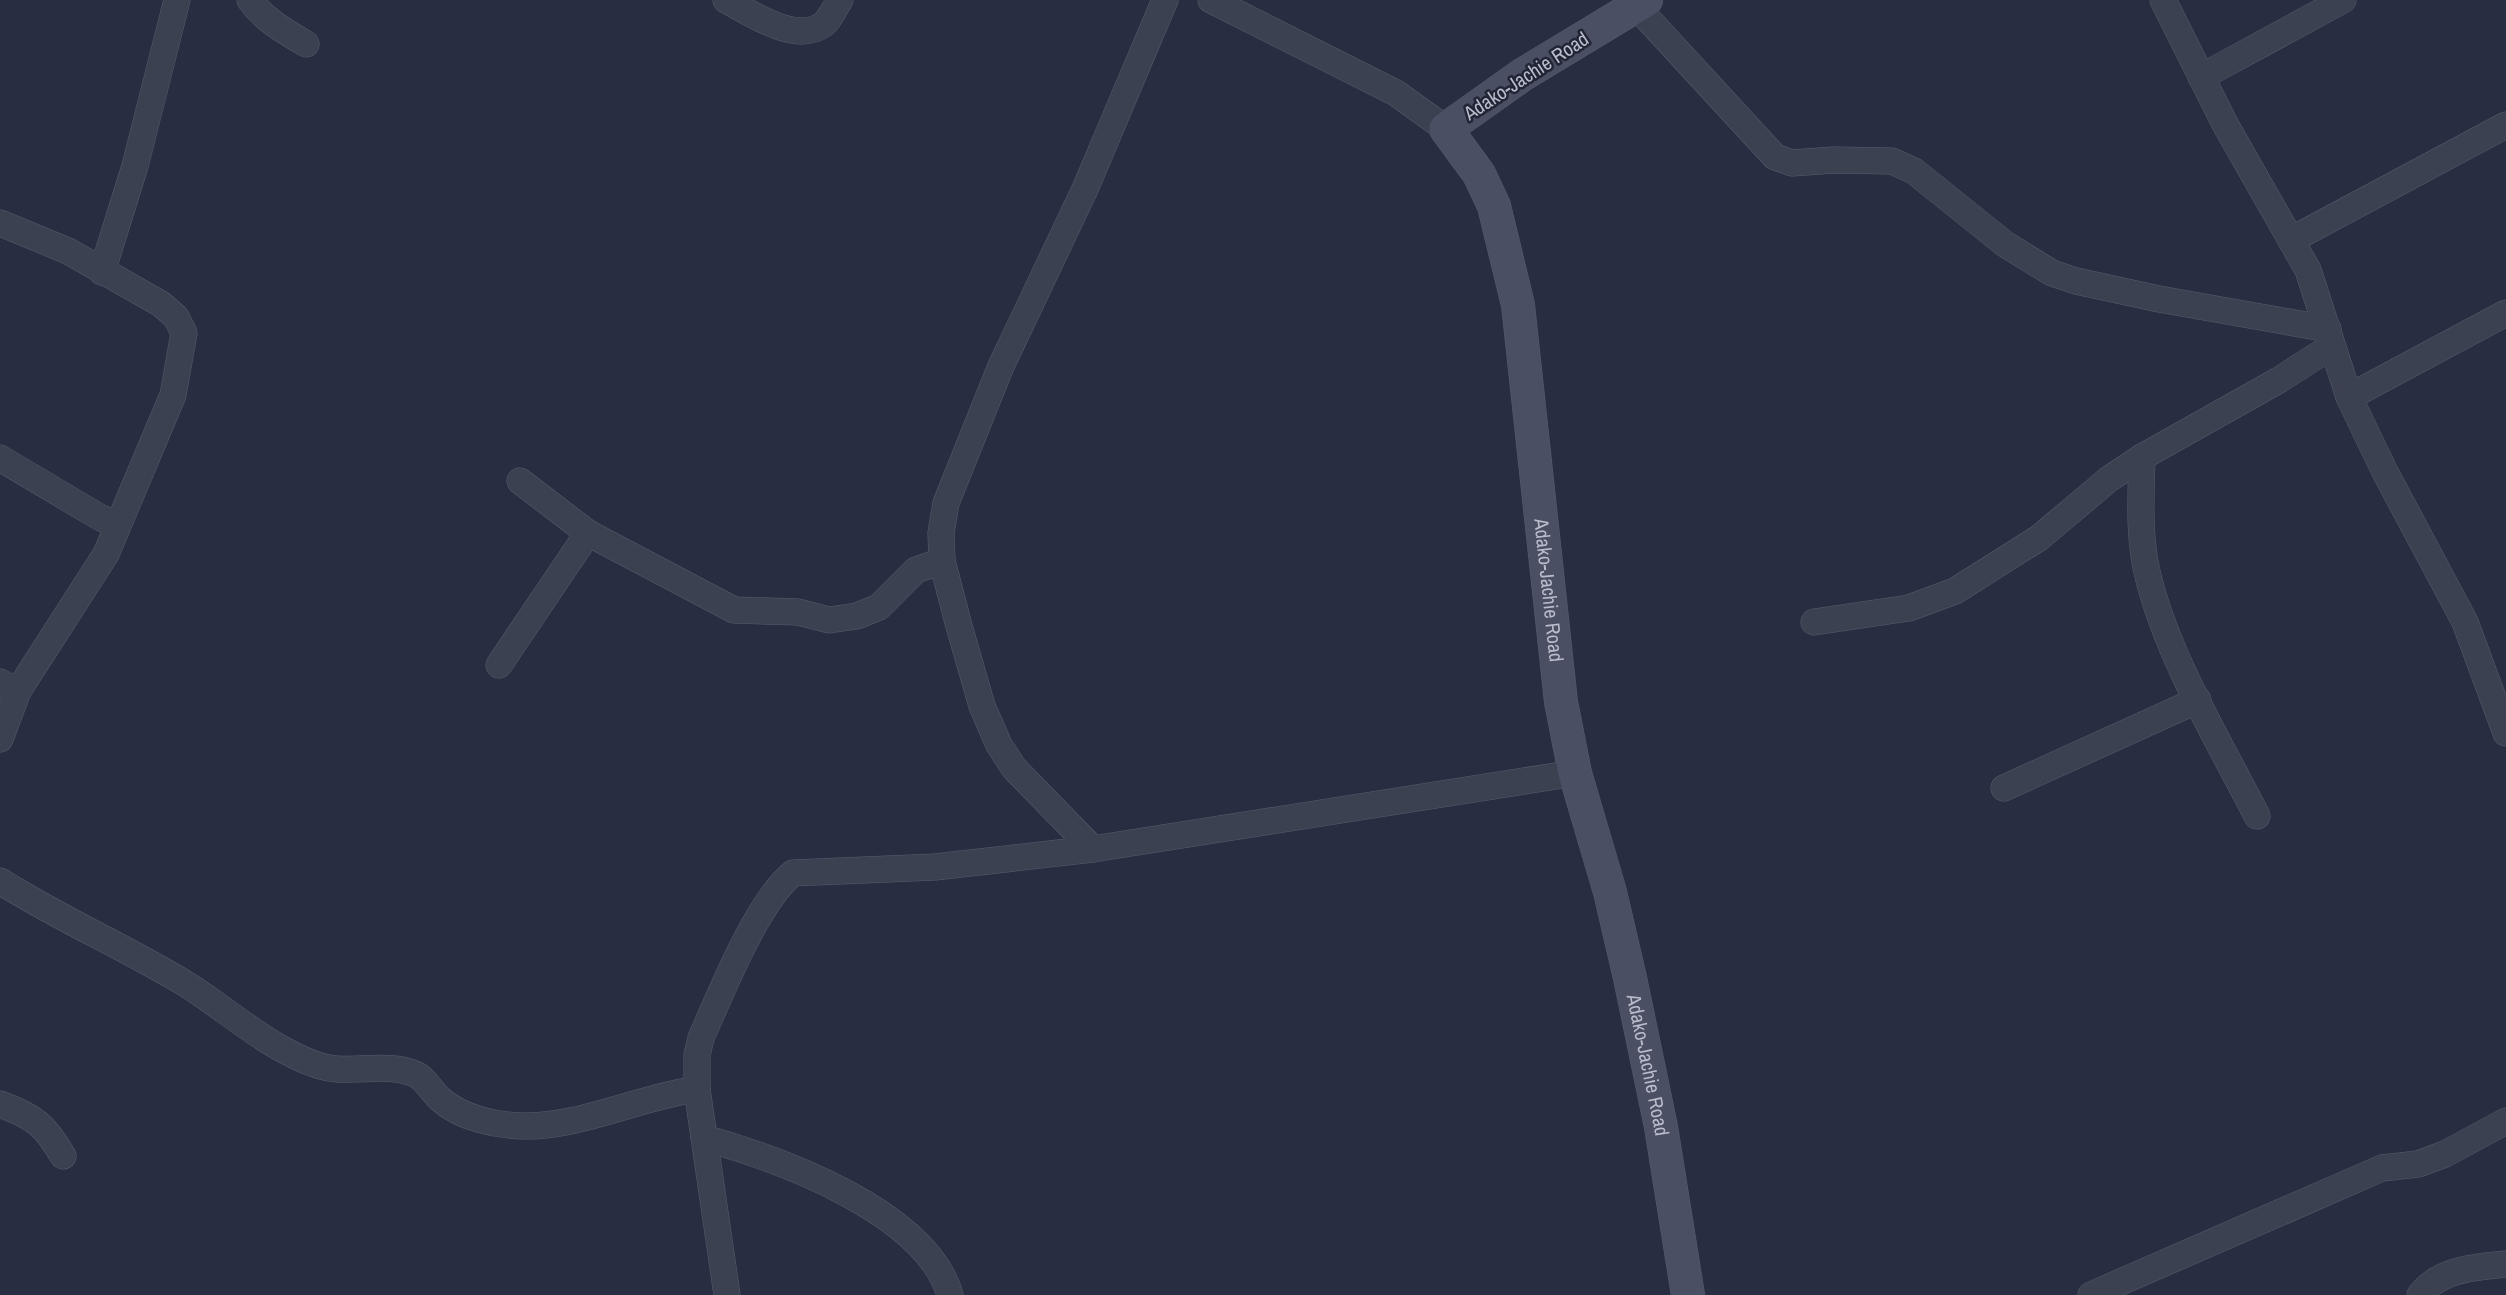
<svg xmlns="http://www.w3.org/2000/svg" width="2506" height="1295" viewBox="0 0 2506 1295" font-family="'Archivo Narrow',sans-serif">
<rect width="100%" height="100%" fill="#282e41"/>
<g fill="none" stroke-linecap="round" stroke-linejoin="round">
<g stroke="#575c6c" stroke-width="27">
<g id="street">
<path d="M250,0C264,20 286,32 306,44"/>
<path d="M726,0C751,13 796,45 824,24C830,19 835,7 840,0"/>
<path d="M1211,0L1396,93L1446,129"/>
<path d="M2163,0L2225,124L2308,270L2349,397L2385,472L2465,622L2506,733"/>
<path d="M1636,6L1775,157L1792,163L1834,160L1892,161L1914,171L2005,244L2052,273L2076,281L2159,299L2328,329"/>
<path d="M2201,77L2343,0"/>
<path d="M0,223L68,251L161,304L176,317L184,333L173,395L106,554L18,691"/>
<path d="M2291,240L2506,125"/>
<path d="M102,272L135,166L177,0"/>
<path d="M2349,397L2506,313"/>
<path d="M2142,457C2141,498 2138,540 2149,580C2169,659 2220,743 2257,816"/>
<path d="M0,458L101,518L118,524"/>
<path d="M520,481L588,533L734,610L798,612L829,620L857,616L879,607L916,570L942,561"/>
<path d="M1814,622L1909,608L1955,591L2039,538L2109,479L2142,457L2279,380L2332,346"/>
<path d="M499,665L588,533"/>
<path d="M0,682L18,691L0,739"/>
<path d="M2004,788L2198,700"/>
<path d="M1093,849L1014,768L999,745L982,706L959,626L942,561L941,533L946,503L1001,366L1085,189L1165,0"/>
<path d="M0,881C60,919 125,947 186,984C229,1011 268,1048 317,1065C348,1076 383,1061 415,1074C425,1078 432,1092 440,1099C461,1118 497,1126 525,1126C580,1127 640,1097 697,1089"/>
<path d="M0,1104C35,1117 45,1125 63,1156"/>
<path d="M704,1138C780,1159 926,1212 950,1295"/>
<path d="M727,1295L697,1089V1055L701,1038C721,993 757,902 793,873L935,867L1093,849L1575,773"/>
<path d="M2091,1295L2382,1168L2418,1164L2445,1154L2506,1121"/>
<path d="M2420,1295C2440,1269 2475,1267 2506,1264"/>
</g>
</g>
<g stroke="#575c6c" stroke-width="34">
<g id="secondary">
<path id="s1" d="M1646,0L1522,75L1446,129L1479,174L1494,206L1518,305L1561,702L1575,773L1610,892L1630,978L1661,1127L1688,1295"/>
</g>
</g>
<use href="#street" stroke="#3c4151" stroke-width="26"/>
<use href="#secondary" stroke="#4b4f64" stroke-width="33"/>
</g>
<g text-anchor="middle" stroke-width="5" stroke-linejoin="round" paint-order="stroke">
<g font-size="20" fill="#b9bdcb" stroke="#212637">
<text transform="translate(1526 76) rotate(-33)" y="7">Adako-Jachie Road</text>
<text dy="7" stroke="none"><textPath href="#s1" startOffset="718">Adako-Jachie Road</textPath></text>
<text dy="7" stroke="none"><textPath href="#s1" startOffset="1204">Adako-Jachie Road</textPath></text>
</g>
</g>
</svg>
